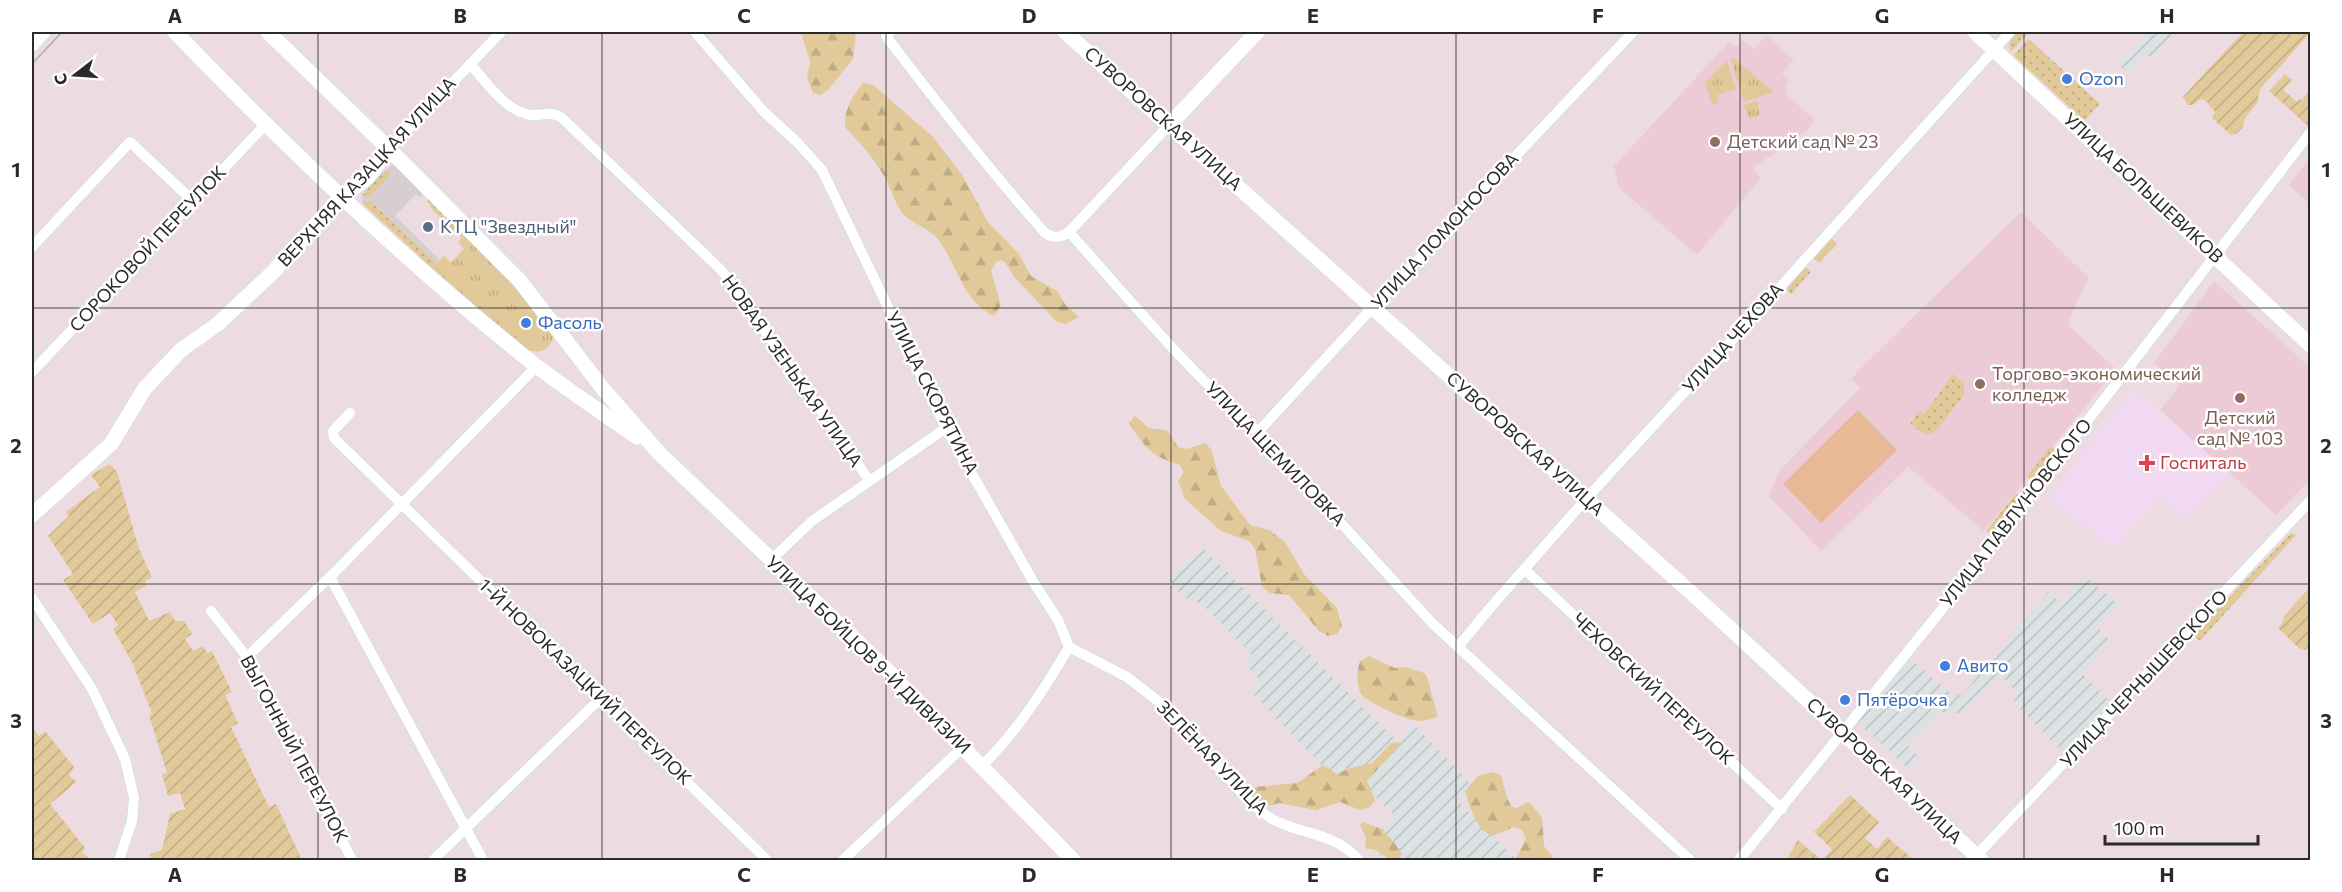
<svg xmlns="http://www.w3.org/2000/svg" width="2342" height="892" viewBox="0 0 2342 892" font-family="Commissioner,sans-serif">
<defs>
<pattern id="industrial-furrows" width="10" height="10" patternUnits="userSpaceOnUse" patternTransform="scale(1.5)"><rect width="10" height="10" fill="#dce2e4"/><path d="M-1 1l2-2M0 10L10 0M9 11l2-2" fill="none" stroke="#bdc2c4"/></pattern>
<pattern id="grass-dots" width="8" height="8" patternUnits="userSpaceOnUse" patternTransform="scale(1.5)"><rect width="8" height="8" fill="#e1c999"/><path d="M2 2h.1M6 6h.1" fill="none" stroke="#c1ad84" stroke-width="1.8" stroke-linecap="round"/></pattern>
<pattern id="forest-firs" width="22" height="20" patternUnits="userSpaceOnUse" patternTransform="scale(1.5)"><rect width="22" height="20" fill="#e1c999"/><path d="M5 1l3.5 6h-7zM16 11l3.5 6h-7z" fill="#c1ad84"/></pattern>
<pattern id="park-tufts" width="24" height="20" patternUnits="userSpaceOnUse" patternTransform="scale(1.5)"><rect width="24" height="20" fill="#e1c999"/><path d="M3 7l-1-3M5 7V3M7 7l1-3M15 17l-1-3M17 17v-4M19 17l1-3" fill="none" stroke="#c1ad84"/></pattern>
<pattern id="garden-furrows" width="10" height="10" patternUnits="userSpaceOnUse" patternTransform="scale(1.5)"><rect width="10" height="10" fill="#e1c999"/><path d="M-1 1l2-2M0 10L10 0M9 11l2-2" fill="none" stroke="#c1ad84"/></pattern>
</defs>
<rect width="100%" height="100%" fill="#ecdce2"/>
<g fill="url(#industrial-furrows)">
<path d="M2150,32H2176L2151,58L2145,54L2127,73L2118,65Z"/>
<path d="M1204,549L1397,741L1414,724L1473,786L1457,801L1517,860H1385L1369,843L1394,815L1347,768L1334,778L1249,690L1260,680L1244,663L1252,655L1204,606L1182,596L1168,578Z"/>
<path d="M2086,577L2119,605L2107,618L2094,625L2111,641L2082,673L2113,705L2066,755L2013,702L2019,694L2000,676L1967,709L1959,713L1940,712L1908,746L1921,758L1910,770L1857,722L1911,659L1952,695H1962L2048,592L2061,602Z"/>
</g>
<g fill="#edcbd6">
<path d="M1767,35L1794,60L1782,73L1789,80L1786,84L1787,95L1815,120L1808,130L1753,168L1761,178L1697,255L1619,188L1614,166L1729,42L1736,47L1743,40L1754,49Z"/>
<path d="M2310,158V204L2289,185Z"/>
<path d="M2021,212L2089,278L2077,301L2068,325L2116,369L1984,531L1908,467L1821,551L1769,496L1780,470L1860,388L1851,379L1861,368Z"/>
<path d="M2214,281L2310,367V480L2276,515L2160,410L2180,385L2154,363Z"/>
</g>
<path fill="#f1d9f2" d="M2134,388L2231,474L2187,519L2161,498L2113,549L2048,498Z"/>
<g fill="url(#grass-dots)">
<path d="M2017,32H2029L2011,52C2007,42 2011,39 2017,32Z"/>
<path d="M2029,39L2100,104L2086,119H2082L2013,55Z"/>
<path d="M385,170L391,175L370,197L362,195Z"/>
<path d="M429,199L466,233L461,238L429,206L431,205L427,201Z"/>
<path d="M371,201L437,263L432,268L362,203Z"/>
<path d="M1830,237L1837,244L1819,263L1812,257Z"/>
<path d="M1804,266L1811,272L1791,294L1784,287Z"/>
<path d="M1953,374L1964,383V395L1936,431C1926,438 1919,430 1910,424L1919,411L1924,414Z"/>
<path d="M2051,446L2057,451L2033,482L2027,477Z"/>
<path d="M2016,493L2021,497L1991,535L1986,531Z"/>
<path d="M2291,533L2296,535L2200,641L2193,635Z"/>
</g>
<g fill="url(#forest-firs)">
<path d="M801,32H856L853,59L828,90L820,95L813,93L807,78L810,61Z"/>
<path d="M863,83L873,85L932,136L961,173L988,222L1019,254L1031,276L1057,291L1065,304L1079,317L1066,324L1057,322L1015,278L1005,262L1001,260L996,262L991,271L1001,305L994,316C963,302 957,264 938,239C929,228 913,224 904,215C894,203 892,190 885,178C874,158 860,143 845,127C844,109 852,97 863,83Z"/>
<path d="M1135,416L1149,428L1168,431L1178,447L1187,449L1205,443L1211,449L1221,486L1250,525L1269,530L1285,542L1304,574L1337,608L1342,626L1337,634L1328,636L1319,631L1289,595L1270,593L1262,587L1255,549L1249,541L1221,531L1185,499L1178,481L1184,473L1180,465C1150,456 1146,448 1129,423Z"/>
<path d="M1369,656L1395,668L1405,667L1424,673L1427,677L1438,717C1433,718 1426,721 1420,721C1409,722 1372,704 1364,697C1355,688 1357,671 1360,661Z"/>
<path d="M1399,742L1401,744L1367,781L1375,800L1370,807L1360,810L1340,802L1316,810L1279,803L1264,807L1250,797L1251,790L1255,787L1297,783L1323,765L1337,774L1350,768L1372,763L1391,743Z"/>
<path d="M1493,772L1501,775L1507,798L1512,807L1516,808L1529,802L1542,818L1544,846L1555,860H1515L1526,839L1522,830L1514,827L1492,836C1475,828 1471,809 1465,791L1478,776Z"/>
<path d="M1362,822L1383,829C1388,838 1398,844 1402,854L1398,860H1390L1376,850L1365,848L1366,838L1360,825Z"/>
</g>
<g fill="url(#park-tufts)">
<path d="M1730,58L1735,59L1774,92L1744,102Z"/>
<path d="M1727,60L1736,89L1717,95L1719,103L1712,105L1705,82Z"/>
<path d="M1757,101L1761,115L1749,119L1744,105Z"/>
<path d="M466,233L516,284L554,335C550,350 540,355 526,349L432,268L444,256L451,262L464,249L458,242Z"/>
</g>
<g fill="url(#garden-furrows)">
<path d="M2243,32L2310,33L2260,89L2257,103L2245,118L2243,127L2236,134L2231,135L2212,118L2215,112L2206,101L2201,99L2193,105H2188L2183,97Z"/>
<path d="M2285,74L2292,80L2283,90L2297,102L2300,99L2302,100L2310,90V122L2308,126L2269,91Z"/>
<path d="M110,464L117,472L139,549L152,577L145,581L146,586L135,592L149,621L170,612L175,621H184L192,634L185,639L193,651L203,646L207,653L212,651L232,692L225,695L238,723L231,727L269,807L276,804L302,860H152L150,854L162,850L170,814L185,809L180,793L168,796L162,774L167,773L149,715L152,714L132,662L113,629L118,625L110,613L93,624L63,580L73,574L48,536L69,516L66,512L100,487L91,475Z"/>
<path d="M2310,587V647L2305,650L2300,649L2278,628L2283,622L2284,616Z"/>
<path d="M32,728L39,736L45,731L74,767L69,775L76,782L50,804L85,848L82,852L90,860H32Z"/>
<path d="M1850,795L1879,822L1865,838L1877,849L1887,837L1914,860H1822L1832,849L1814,832Z"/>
<path d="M1798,840L1821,860H1791L1788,857Z"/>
</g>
<path fill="#e8b995" d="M1858,410L1897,450L1821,523L1783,484Z"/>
<path fill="#d8ced2" d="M392,165L397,167L424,193L420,197L416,194L395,216L440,260L437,263L371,201L362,203V195L370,197L391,175L385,170Z"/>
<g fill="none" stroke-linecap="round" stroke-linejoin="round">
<g stroke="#d1e2df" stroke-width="12">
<g id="street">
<path d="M695,32L764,112L797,142L822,170L946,428L1034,583L1058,620L1069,647C1044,690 1018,730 982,766"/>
<path d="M890,32L886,36C937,103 989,169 1044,232C1053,239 1060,238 1069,232L1170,124"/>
<path d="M470,64C486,81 503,108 526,114C538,118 551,109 562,118L718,267L727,277L869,480"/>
<path d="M389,149L501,32"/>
<path d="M1069,232C1130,300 1189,372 1258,432L1432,623L1690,860"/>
<path d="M32,247L130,142L193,201"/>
<path d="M32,372L265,125"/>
<path d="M350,413L333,431L334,438L767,860"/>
<path d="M1258,432L1373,307L1633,32"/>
<path d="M771,560L812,521L946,428"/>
<path d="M1524,569L1782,809"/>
<path d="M330,577L483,860"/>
<path d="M32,598L92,689L125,759L134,798L132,821L119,860"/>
<path d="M211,611L247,657L352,860"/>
<path d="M1069,647L1127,677L1158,701L1251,803C1259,809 1266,816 1274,820C1305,836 1334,832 1359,860"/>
<path d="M1458,647L1490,608L1586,499L1745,326L2010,32"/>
<path d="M247,657L338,569L537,366"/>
<path d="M1976,856L2310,501"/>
<path d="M433,860L601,698"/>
<path d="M843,860L963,747"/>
<path d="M1739,860L1939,613L2310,133"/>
</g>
</g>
<g stroke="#d1e2df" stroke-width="16">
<g id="secondary">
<path d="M175,32C283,144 394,251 515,349C553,381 596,408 637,437"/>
<path d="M268,32L389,149L520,281L604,390L659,453L884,667L1073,860"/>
<path d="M1065,32L1697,598L1981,860"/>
<path d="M1975,32L2310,345"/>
<path d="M32,44L43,32"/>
<path d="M1170,124L1257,32"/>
<path d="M32,515L111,444L145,388L181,350L219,323L273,272L340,198L368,177L389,149"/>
</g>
</g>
<use href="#street" stroke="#fff" stroke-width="10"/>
<use href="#secondary" stroke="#fff" stroke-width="15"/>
<path stroke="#9fb4b1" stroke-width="1.5" d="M32,64L62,32"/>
</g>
<path fill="none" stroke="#2a2a2a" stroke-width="1.5" stroke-opacity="0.55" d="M318,32V860M602,32V860M886,32V860M1171,32V860M1456,32V860M1740,32V860M2024,32V860M32,308H2310M32,584H2310"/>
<g fill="#3f7fe0" stroke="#fff" stroke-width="2">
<circle cx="2067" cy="79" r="6"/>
<circle cx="526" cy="323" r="6"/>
<circle cx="1945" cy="666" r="6"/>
<circle cx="1845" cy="700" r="6"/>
</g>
<g fill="#8d6e63" stroke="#fff" stroke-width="2">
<circle cx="1715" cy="142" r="6"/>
<circle cx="1980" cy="384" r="6"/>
<circle cx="2240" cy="398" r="6"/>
</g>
<circle fill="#5c6f8a" stroke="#fff" stroke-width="2" cx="428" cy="227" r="6"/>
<path fill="#e0444e" stroke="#fff" stroke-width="2" d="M2144 454h6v6h6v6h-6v6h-6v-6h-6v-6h6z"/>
<g text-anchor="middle" stroke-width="5" stroke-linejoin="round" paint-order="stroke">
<g font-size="18" fill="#366cbe" stroke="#fff" text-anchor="start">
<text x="2079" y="85">Ozon</text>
<text x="538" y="329">Фасоль</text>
<text x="1957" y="672">Авито</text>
<text x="1857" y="706">Пятёрочка</text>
</g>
<g font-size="18" fill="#2a2a2a" stroke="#fff">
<text transform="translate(1163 119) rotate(42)" y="6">СУВОРОВСКАЯ УЛИЦА</text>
<text transform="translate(367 172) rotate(-47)" y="6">ВЕРХНЯЯ КАЗАЦКАЯ УЛИЦА</text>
<text transform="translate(2143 188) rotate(43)" y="6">УЛИЦА БОЛЬШЕВИКОВ</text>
<text transform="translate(1445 231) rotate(-47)" y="6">УЛИЦА ЛОМОНОСОВА</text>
<text transform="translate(148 249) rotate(-47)" y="6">СОРОКОВОЙ ПЕРЕУЛОК</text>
<text transform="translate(1733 338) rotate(-48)" y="6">УЛИЦА ЧЕХОВА</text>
<text transform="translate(792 371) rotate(55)" y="6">НОВАЯ УЗЕНЬКАЯ УЛИЦА</text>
<text transform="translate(932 393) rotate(63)" y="6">УЛИЦА СКОРЯТИНА</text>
<text transform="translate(1525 444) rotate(42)" y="6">СУВОРОВСКАЯ УЛИЦА</text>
<text transform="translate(1275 454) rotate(46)" y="6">УЛИЦА ЩЕМИЛОВКА</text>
<text transform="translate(2016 513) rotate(-52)" y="6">УЛИЦА ПАВЛУНОВСКОГО</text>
<text transform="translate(868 655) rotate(44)" y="6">УЛИЦА БОЙЦОВ 9-Й ДИВИЗИИ</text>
<text transform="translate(2144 679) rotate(-47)" y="6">УЛИЦА ЧЕРНЫШЕВСКОГО</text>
<text transform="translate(585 682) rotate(44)" y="6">1-Й НОВОКАЗАЦКИЙ ПЕРЕУЛОК</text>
<text transform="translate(1653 689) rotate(43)" y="6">ЧЕХОВСКИЙ ПЕРЕУЛОК</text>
<text transform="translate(294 749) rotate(62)" y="6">ВЫГОННЫЙ ПЕРЕУЛОК</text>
<text transform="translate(1212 758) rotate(46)" y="6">ЗЕЛЁНАЯ УЛИЦА</text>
<text transform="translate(1884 771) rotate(43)" y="6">СУВОРОВСКАЯ УЛИЦА</text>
</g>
<g font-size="18" fill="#785e54" stroke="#fff" text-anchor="start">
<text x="1727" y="148">Детский сад № 23</text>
<text x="1992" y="380">Торгово-экономический<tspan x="1992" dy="21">колледж</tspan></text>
<text x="2240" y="424" text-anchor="middle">Детский<tspan x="2240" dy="21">сад № 103</tspan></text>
</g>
<g font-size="18" fill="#4e5e75" stroke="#fff" text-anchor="start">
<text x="440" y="233">КТЦ "Звездный"</text>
</g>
<g font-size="18" fill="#be3a42" stroke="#fff" text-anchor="start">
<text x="2160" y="469">Госпиталь</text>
</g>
</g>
<rect width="2342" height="892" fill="none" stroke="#ffffff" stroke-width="66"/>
<g transform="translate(75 75) rotate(253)" stroke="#ffffff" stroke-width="4.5" paint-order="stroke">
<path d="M0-4.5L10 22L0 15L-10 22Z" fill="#2a2a2a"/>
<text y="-9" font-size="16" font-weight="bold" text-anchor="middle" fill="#2a2a2a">С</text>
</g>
<path d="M2105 835v9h153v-9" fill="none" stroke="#2a2a2a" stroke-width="3"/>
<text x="2114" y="835" font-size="18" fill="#2a2a2a" stroke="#ffffff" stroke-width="4.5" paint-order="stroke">100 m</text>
<rect x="33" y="33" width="2276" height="826" fill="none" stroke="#2a2a2a" stroke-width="2"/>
<g font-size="20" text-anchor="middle" font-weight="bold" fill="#2a2a2a">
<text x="175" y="23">A</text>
<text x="460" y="23">B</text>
<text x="744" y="23">C</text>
<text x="1029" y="23">D</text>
<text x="1313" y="23">E</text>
<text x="1598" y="23">F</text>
<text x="1882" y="23">G</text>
<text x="2167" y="23">H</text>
<text x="16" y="177">1</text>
<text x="2326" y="177">1</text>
<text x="16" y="453">2</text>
<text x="2326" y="453">2</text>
<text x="16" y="728">3</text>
<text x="2326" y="728">3</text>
<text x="175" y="882">A</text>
<text x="460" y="882">B</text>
<text x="744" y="882">C</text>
<text x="1029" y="882">D</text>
<text x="1313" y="882">E</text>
<text x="1598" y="882">F</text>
<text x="1882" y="882">G</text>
<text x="2167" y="882">H</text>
</g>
</svg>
